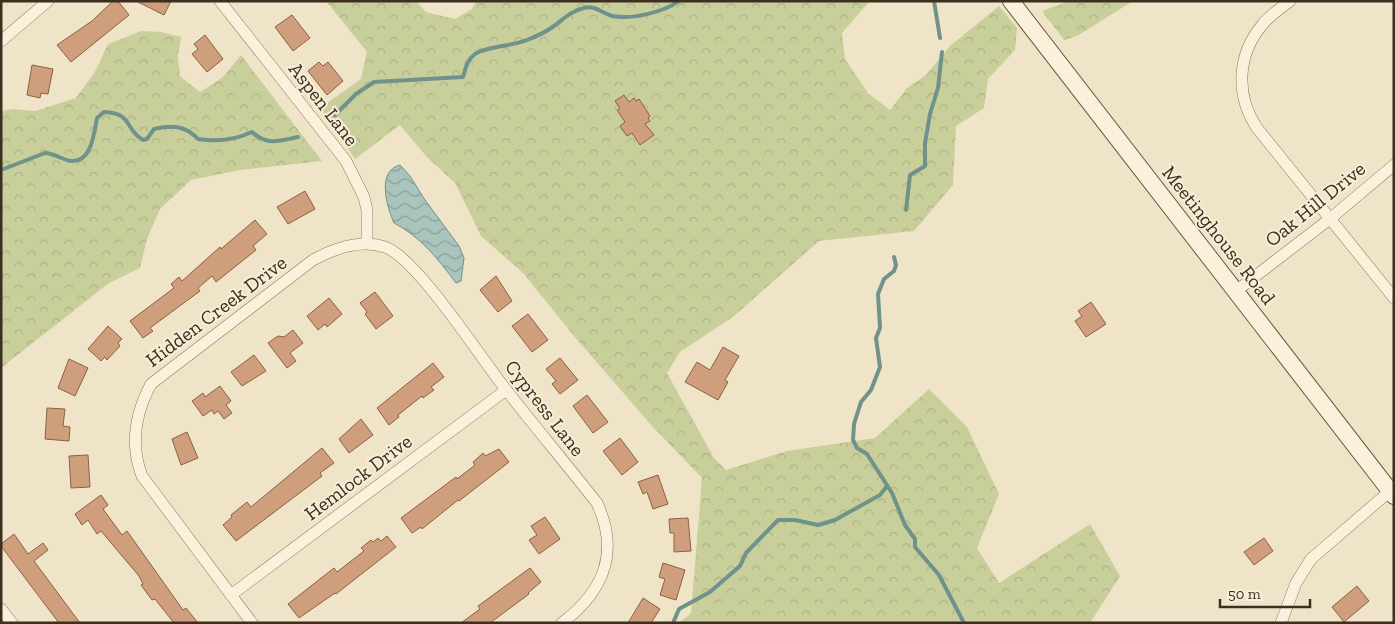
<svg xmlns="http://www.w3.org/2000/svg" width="1395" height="624" viewBox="0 0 1395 624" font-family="'Zilla Slab',serif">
<defs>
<pattern id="forest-crowns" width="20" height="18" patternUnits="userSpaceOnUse" patternTransform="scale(1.25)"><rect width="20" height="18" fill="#c9cf9b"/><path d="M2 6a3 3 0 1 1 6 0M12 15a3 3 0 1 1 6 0" fill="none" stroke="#aeb285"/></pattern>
<pattern id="water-waves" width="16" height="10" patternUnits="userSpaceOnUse" patternTransform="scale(1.25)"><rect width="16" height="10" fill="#a9c4bc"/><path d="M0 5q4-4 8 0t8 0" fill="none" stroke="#8ba098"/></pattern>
</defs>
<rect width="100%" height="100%" fill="#f0e4c8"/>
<g fill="url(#forest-crowns)">
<path d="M326,1H416L426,12L455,19L472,9L476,1H870L842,33L845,59L868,93L890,110L907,88L926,75L951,45L999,6L1017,28L1015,50L988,79L984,108L956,126L953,185L914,231L819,241L733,317L680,352L667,373L714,458L726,470L787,451L875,438L929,389L967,427L999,494L977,548L999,583L1090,524L1120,576L1090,623H679L691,613L702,478L652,426L574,336L523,273L481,236L455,183L426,156L400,125L355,159L320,108L361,79L367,52Z"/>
<path d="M1070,1H1133L1077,36L1064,40L1042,11Z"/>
<path d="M141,31L161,32L181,37L178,56L180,76L200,92L223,77L241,55L322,161L240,170L191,180L160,209L147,239L140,268L109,283L1,368V111L13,109L35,111L76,98L96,70L108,44Z"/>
</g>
<path fill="url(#water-waves)" stroke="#6f938a" d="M400,165L410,176L425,200L459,246L464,258L461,281L456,283C438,259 421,237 394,223C387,207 376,171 400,165Z"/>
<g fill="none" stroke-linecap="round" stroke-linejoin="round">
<g stroke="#6f938a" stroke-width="4">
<path d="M934,1L940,38"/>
<path d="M335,115L356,94L374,82L463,77C466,67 467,60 475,54C484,47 514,46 527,40C535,37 544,33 551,28C562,21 570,11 584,8C596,5 601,13 612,16C631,20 664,12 679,1"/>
<path d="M1,170L45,153C54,153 62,160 71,161C92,163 94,132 97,118L104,112C133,113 124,129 143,140L147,139L154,129C171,125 185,125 198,139C217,142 235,140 252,132C267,146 279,141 298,137"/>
<path d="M906,210L910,175L925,166V143L930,114L938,88L942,52"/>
<path d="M894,257L896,265L894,271L884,279L878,294L880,328L876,338L880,367L871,390L861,402L854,424L853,440L857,448L867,454L892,493L905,525L915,539V547L939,575L964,623"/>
<path d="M673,623L679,609L710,592L740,566L746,553L778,520H795L818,525L835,520L880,495L887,486"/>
</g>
</g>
<g fill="#cf9f7d" stroke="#8d5f41">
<path d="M113,1H118L129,15L71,62L57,45L92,21Z"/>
<path d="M136,1H171L164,15Z"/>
<path d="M292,15L310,38L293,51L275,27Z"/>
<path d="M205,35L223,59L207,72L192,54L198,49L194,44Z"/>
<path d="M319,62L323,66L328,62L343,81L327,95L308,71Z"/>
<path d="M32,65L53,69L48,94L41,93L40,98L27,95Z"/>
<path d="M624,95L629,102L634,98L636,101L639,99L650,116L648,118L650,121L645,124L654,135L640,145L632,133L627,136L620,126L625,122L617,110L620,108L615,101Z"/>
<path d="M305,191L315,209L288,224L277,207Z"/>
<path d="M255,220L267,234L253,246L256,250L216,282L212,276L198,288L200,291L150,328L153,331L143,338L130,321L174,288L171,284L179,277L182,281L220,247L221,249Z"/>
<path d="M496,276L512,301L498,312L480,290Z"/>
<path d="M375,292L393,316L376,329L365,314L367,312L360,303Z"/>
<path d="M329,298L342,314L327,327L325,324L318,330L307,316Z"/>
<path d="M1091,302L1106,324L1086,337L1075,321L1082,316L1078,311Z"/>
<path d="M528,314L548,340L532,352L512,326Z"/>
<path d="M108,326L122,339L118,343L120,346L107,360L105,357L101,361L88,349Z"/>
<path d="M293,330L303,343L290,353L296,361L287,368L268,343L278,336L284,337Z"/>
<path d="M723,347L739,356L725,380L728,382L718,400L685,382L697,362L710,370Z"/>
<path d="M254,355L266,371L242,386L231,372Z"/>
<path d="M560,358L578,380L560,394L552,384L556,381L546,369Z"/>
<path d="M69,359L88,368L75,396L58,388Z"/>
<path d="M433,363L444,377L431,387L434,390L423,398L422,396L398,415L399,417L389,425L377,408Z"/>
<path d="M220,386L231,401L226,405L232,413L224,419L218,411L214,414L212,410L203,416L192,401L203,393L205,397Z"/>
<path d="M587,395L608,422L593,433L573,406Z"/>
<path d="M47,408L65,409L63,426L70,427L69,441L45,439Z"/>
<path d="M361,419L373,435L349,453L339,439Z"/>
<path d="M187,432L198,458L181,465L172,439Z"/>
<path d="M620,438L638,462L622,475L603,451Z"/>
<path d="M322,448L334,463L320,473L322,476L236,541L223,525L232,517L231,515L247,502L251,507Z"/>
<path d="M499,449L509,462L459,501L458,500L422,529L421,527L412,533L401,518L456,477L457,479L475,465L473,462L483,453L485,456Z"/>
<path d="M88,455L90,487L71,488L69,456Z"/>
<path d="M658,475L668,504L653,509L647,492L643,494L638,482Z"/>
<path d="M101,495L108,505L103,509L122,535L127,531L183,610L186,608L198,623H174L155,599L152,600L141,585L143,584L139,576L101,531L97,534L88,520L82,525L75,514Z"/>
<path d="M545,517L560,539L539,554L529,540L537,535L531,526Z"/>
<path d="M688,518L691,551L674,552V533H670L669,519Z"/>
<path d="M14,534L28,554L43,543L48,550L34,561L80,623H59L1,546V544Z"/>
<path d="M387,536L396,547L336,594L335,593L299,618L288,604L334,568L337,572L364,551L361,548L371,540L373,542L378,538L381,541Z"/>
<path d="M1264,538L1273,551L1254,565L1244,552Z"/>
<path d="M663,563L685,570L676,600L660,595L665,579L659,577Z"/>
<path d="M530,568L541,582L528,593L529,594L490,623H461L480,609L478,606Z"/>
<path d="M1357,586L1369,601L1344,622L1332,607Z"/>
<path d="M643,598L660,609L651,623H628Z"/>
</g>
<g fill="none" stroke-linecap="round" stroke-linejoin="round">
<g stroke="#8d765c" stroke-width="12">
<g id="street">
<path d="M220,1L346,161L364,197L367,210V243"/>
<path d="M1290,1C1281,8 1270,15 1263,24C1237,54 1235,95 1257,128L1394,298"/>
<path d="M1,41L48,1"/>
<path d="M1236,291L1331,218L1394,165"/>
<path d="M231,595L506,390"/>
<path d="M1,609L12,623"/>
<path d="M252,623L142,476C130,445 135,414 151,384L313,260C335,248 360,239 385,247C417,258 482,360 507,391C536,428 567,465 597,503C620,553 604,591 562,623"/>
<path d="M1281,623L1296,583L1311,559L1390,491"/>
</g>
</g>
<g stroke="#6f573f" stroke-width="18">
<path id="secondary" d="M1011,1L1394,496"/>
</g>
<use href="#street" stroke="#faf1dc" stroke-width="11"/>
<use href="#secondary" stroke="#faf1dc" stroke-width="16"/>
</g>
<g text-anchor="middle" stroke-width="4" stroke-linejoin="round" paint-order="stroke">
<g font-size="20" fill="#3d2e20" stroke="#f7eed8">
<text transform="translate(324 104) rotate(52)" y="7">Aspen Lane</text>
<text transform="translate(1315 204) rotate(-39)" y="7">Oak Hill Drive</text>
<text transform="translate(1219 235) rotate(52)" y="7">Meetinghouse Road</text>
<text transform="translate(216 311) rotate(-37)" y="7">Hidden Creek Drive</text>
<text transform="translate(545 408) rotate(52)" y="7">Cypress Lane</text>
<text transform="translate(358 477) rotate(-37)" y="7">Hemlock Drive</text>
</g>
</g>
<rect width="1395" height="624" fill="none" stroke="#3d2e20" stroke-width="5"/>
<path d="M1220 599v8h90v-8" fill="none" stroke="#3d2e20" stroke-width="2.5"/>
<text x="1228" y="599" font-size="15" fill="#3d2e20" stroke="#f7eed8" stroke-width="4" paint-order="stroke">50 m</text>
</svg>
